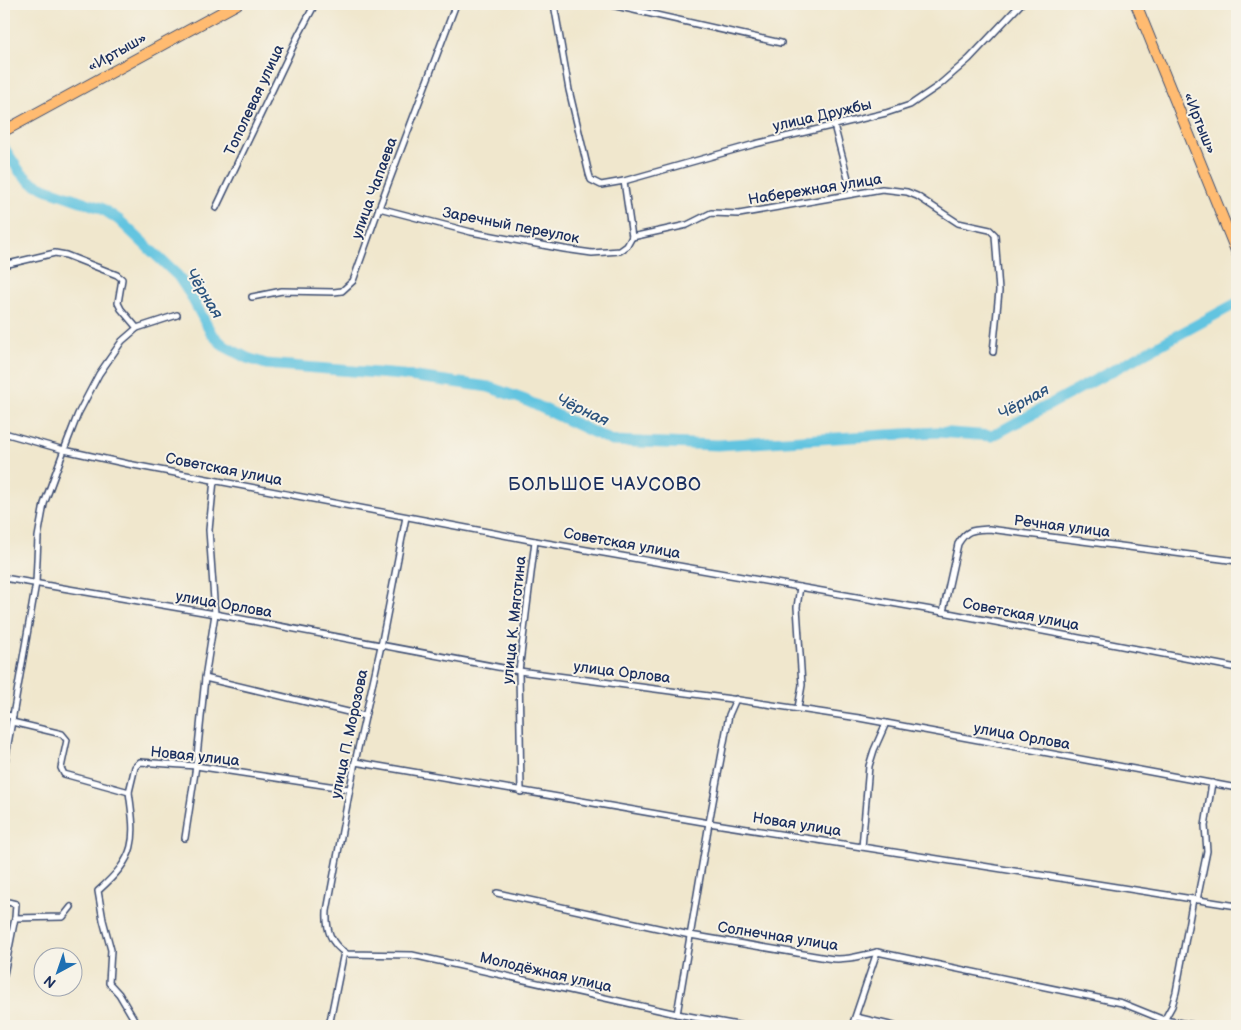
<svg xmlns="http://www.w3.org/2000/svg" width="1241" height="1030" viewBox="0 0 1241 1030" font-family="'Balsamiq Sans',sans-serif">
<rect width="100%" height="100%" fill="#f7f3e8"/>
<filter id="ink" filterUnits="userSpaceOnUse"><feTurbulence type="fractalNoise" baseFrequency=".02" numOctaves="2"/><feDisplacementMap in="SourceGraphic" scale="10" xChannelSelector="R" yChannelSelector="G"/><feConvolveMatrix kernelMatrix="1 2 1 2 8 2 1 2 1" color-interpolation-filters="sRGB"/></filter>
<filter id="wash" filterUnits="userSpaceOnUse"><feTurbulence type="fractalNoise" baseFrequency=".0096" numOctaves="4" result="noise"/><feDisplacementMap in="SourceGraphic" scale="20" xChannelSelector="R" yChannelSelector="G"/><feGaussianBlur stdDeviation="1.12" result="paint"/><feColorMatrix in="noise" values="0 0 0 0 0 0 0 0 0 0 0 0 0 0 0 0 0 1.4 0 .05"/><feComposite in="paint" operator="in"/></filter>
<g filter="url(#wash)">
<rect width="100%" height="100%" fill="#f0e7cd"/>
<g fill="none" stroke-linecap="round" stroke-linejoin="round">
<path stroke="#62c4e0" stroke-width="11" d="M4,148L20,172L31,182L46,189L101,208L119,220L178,276L190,294L211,333L224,346L247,358L266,364L402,375L489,387L525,400L612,441L718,445L937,432L992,436L1237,303"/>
</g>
</g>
<g filter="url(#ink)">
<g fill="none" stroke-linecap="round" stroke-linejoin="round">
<g stroke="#3b4b6f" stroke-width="8">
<g id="street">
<path d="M554,4L569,90L589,174L591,180L601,185L624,181L755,144L886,113L910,105L938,86L969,59L1020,5"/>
<path d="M607,4L781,43"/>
<path d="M834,125L852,194"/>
<path d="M624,181L632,237"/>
<path d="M216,208L298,36L315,4"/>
<path d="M379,208L471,232L564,249L592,253L620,251L627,246L632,237"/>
<path d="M632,237L687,225L711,213L739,214L882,189L907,192L917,196L958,223L990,230L995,235L999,291L993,352"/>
<path d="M4,265L55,253L66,255L117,275L122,279L118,303L121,309L137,328"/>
<path d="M252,297L282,291L334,292L342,291L353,281L379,208L456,4"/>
<path d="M4,433L64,450L128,464L535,541L943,612L1237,668"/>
<path d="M406,517L381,646L355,762L327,911C326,929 330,944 347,954L412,955L677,1014L743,1026"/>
<path d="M4,578L215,614L519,671L739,700L859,718L1237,788"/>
<path d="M943,612L958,544C967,529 973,530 989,529L1237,561"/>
<path d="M205,678L365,716"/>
<path d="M798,708L802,685L797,607L800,587"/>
<path d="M4,715L13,716"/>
<path d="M12,722L62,734L67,740L61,768L64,774L129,792L135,767L140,762L196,766L349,789"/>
<path d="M355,762L709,823L1237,906"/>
<path d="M4,767L36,583L38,537L44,504L64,450L78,414L99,374L122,341L137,328L177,315"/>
<path d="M129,792C136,842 137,856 98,891L103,920L111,950L109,983L119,994L138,1026"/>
<path d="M521,792L519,671L535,541"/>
<path d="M185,838L196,766L205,678L215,614L209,530L214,480"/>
<path d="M862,847L869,766L874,750L886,723"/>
<path d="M497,893L690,935L827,958C844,961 860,956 877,952L1122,1003L1164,1020L1199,1026"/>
<path d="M1197,900L1207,851L1205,826L1212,783"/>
<path d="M4,901L16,904L15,918"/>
<path d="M4,974L15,918L63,917L71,907"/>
<path d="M677,1014L709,823L729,715L736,699"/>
<path d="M856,1017L894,1026"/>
<path d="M329,1026L344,952"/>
<path d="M852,1026L877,952"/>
<path d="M1161,1026L1172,1006L1176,992L1193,899"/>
</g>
</g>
<g stroke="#3b4b6f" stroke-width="12">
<g id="highway">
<path d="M1136,4L1237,253"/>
<path d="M4,131L237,4"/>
</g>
</g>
<use href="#street" stroke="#fff" stroke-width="5"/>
<use href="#highway" stroke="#ffbb71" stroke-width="10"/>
</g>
</g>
<g text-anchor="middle" stroke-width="4" stroke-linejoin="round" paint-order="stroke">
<g font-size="15" fill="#1b2f5e" stroke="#f7f3e8">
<text transform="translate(117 52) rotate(-29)" y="5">«Иртыш»</text>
<text transform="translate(254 100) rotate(-65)" y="5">Тополевая улица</text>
<text transform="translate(822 115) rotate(-13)" y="5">улица Дружбы</text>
<text transform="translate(1200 123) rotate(68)" y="5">«Иртыш»</text>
<text transform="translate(374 188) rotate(-70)" y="5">улица Чапаева</text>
<text transform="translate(815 189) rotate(-9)" y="5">Набережная улица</text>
<text transform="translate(511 225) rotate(11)" y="5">Заречный переулок</text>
<text transform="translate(224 469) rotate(11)" y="5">Советская улица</text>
<text transform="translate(1062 526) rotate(7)" y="5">Речная улица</text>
<text transform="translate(622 543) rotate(10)" y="5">Советская улица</text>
<text transform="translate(224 604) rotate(10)" y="5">улица Орлова</text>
<text transform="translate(1021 614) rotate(11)" y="5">Советская улица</text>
<text transform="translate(514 620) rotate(-84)" y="5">улица К. Мяготина</text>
<text transform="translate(622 672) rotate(7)" y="5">улица Орлова</text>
<text transform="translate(349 734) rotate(-78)" y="5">улица П. Морозова</text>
<text transform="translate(1022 736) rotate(10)" y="5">улица Орлова</text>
<text transform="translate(195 756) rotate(6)" y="5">Новая улица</text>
<text transform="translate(797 824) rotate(9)" y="5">Новая улица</text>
<text transform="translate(778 936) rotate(9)" y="5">Солнечная улица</text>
<text transform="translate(546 972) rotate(13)" y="5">Молодёжная улица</text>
</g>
<g font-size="16" font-style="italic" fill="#2d547e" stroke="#f7f3e8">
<text transform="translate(205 293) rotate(58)" y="6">Чёрная</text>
<text transform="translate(1023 401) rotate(-29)" y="6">Чёрная</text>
<text transform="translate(583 409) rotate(25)" y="6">Чёрная</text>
</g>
<g font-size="18" letter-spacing="1" fill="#1b2f5e" stroke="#f7f3e8">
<text x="605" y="490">БОЛЬШОЕ ЧАУСОВО</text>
</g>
</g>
<rect width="1241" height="1030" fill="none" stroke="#f7f3e8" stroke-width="20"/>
<g transform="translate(58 972) rotate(220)"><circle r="24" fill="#f7f3e8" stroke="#9fa5b1"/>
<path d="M0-4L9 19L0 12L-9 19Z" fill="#1f6fb2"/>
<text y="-8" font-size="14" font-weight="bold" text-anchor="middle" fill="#1b2f5e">N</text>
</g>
</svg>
